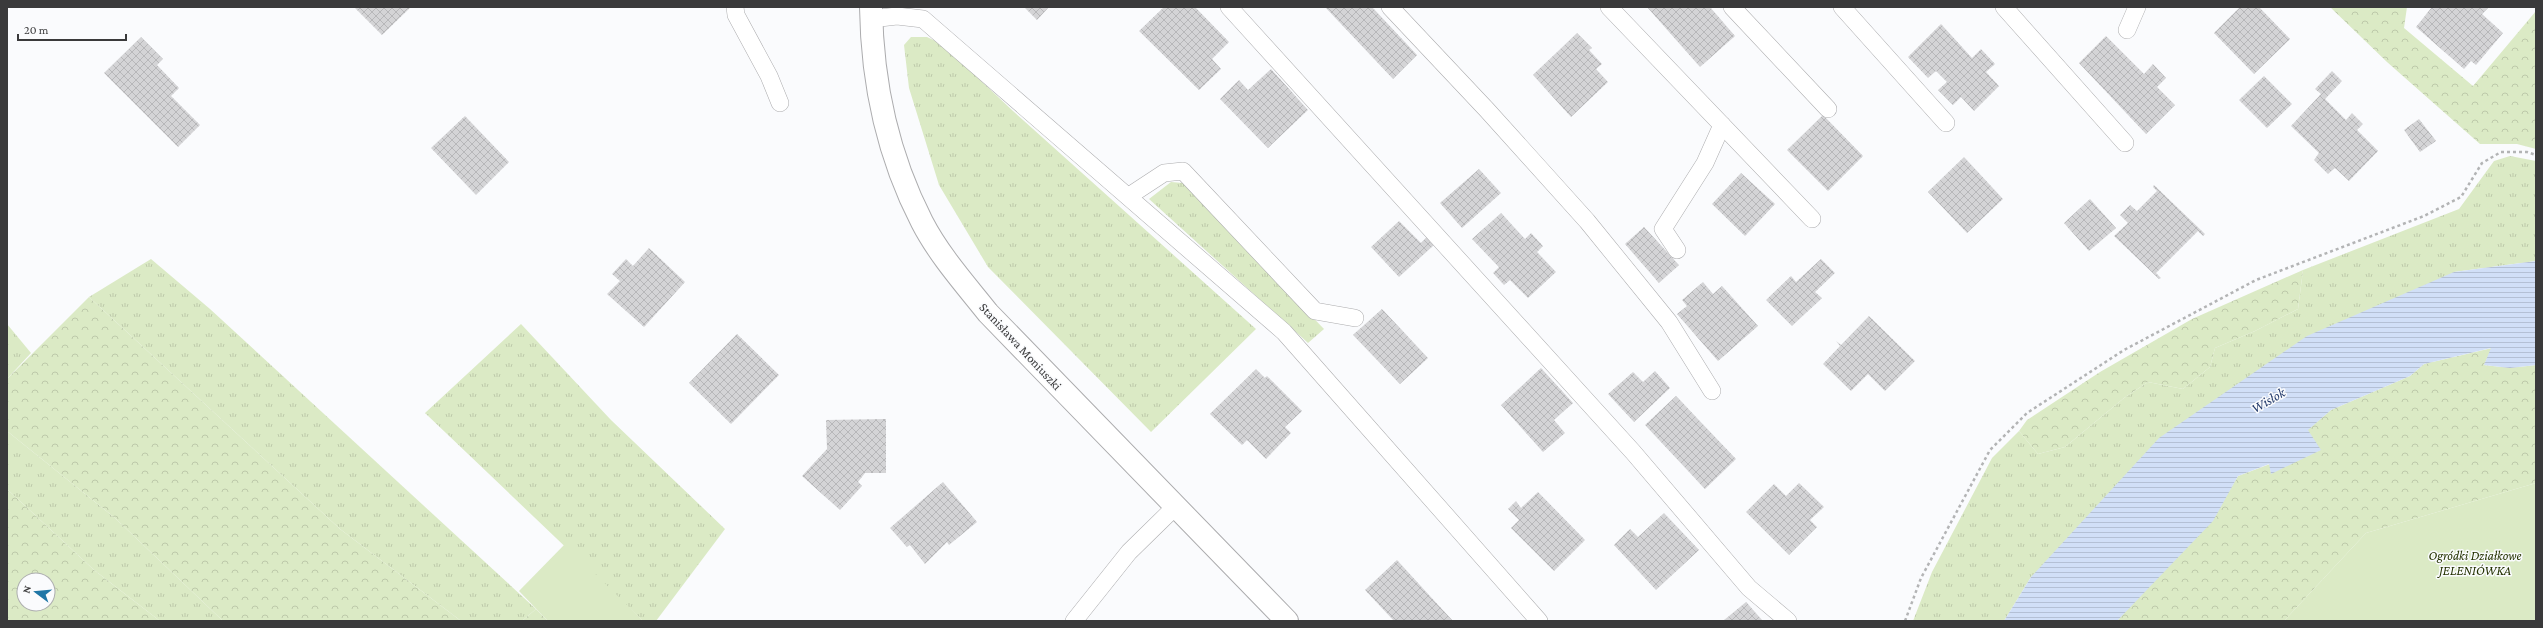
<svg xmlns="http://www.w3.org/2000/svg" width="2543" height="628" viewBox="0 0 2543 628" font-family="'Crimson Pro',serif">
<defs>
<pattern id="grass-tufts" width="24" height="20" patternUnits="userSpaceOnUse"><rect width="24" height="20" fill="#dbeac5"/><path d="M3 7l-1-3M5 7V3M7 7l1-3M15 17l-1-3M17 17v-4M19 17l1-3" fill="none" stroke="#bdc9aa"/></pattern>
<pattern id="forest-crowns" width="20" height="18" patternUnits="userSpaceOnUse"><rect width="20" height="18" fill="#dbeac5"/><path d="M2 6a3 3 0 1 1 6 0M12 15a3 3 0 1 1 6 0" fill="none" stroke="#bdc9aa"/></pattern>
<pattern id="water-rules" width="6" height="5" patternUnits="userSpaceOnUse"><rect width="6" height="5" fill="#d1dff7"/><path d="M0 2.5h6" fill="none" stroke="#b4c0d5"/></pattern>
<pattern id="building-cross-hatch" width="8" height="8" patternUnits="userSpaceOnUse"><rect width="8" height="8" fill="#d4d4d6"/><path d="M0 0l8 8M0 8l8-8" fill="none" stroke="#b7b7b9"/></pattern>
</defs>
<rect width="100%" height="100%" fill="#fafbfd"/>
<g fill="url(#grass-tufts)">
<path d="M911,37H927L942,44L1013,111L1256,329L1151,432L988,267L939,185L909,88L904,45Z"/>
<path d="M2510,156L2536,161V261L2454,272L2031,577L2004,621H1913L1932,572L1992,458L2019,431L2038,454L2065,447L2124,398L2148,382L2183,389L2210,367L2215,348L2255,331L2298,309L2303,270L2459,209L2494,161Z"/>
<path d="M1171,182L1183,183L1324,329L1308,343L1149,199Z"/>
<path d="M151,259L210,309L536,609L522,621H461L340,529L89,297Z"/>
<path d="M7,324L31,353L7,379Z"/>
<path d="M521,324L611,420L725,529L656,621H643L425,413Z"/>
<path d="M7,431L115,518L223,621H160L94,570L7,489Z"/>
</g>
<g fill="url(#forest-crowns)" fill-rule="evenodd">
<path d="M2330,7H2407L2404,28L2473,86L2536,11V149L2517,144H2480L2387,62Z"/>
<path d="M2303,270L2298,309L2255,331L2215,348L2210,367L2183,389L2148,382L2124,398L2065,447L2038,454L2019,431L2027,420L2100,372L2192,319Z"/>
<path d="M89,297L340,529L461,621H223L115,518L7,431V379Z"/>
<path d="M2492,348L2484,365L2510,368L2536,365V483L2366,533L2284,621H2117L2225,498L2238,476L2270,464L2271,473L2320,450L2307,430L2331,410L2410,376L2424,364Z"/>
<path d="M7,489L94,570L160,621H7ZM24,580H48V604H24Z"/>
<path d="M536,609L548,621H522Z"/>
</g>
<g fill="#dbeac5">
<path d="M2536,483V621H2284L2366,533Z"/>
<path d="M565,544L643,621H548L519,591Z"/>
</g>
<path fill="url(#water-rules)" d="M2536,261V365L2510,368L2484,365L2491,348L2424,364L2410,376L2331,410L2308,430L2321,450L2271,474L2269,464L2238,476L2213,521L2117,621H2004L2031,577L2159,438L2307,336L2454,272Z"/>
<g fill="url(#building-cross-hatch)">
<path d="M354,7H411L382,35Z"/>
<path d="M1024,7H1049L1037,20Z"/>
<path d="M1164,7H1195L1229,42L1212,59L1221,69L1199,90L1139,31Z"/>
<path d="M1325,7H1372L1417,55L1393,79Z"/>
<path d="M1647,7H1710L1735,36L1700,67Z"/>
<path d="M2240,7H2259L2290,39L2254,74L2214,33Z"/>
<path d="M2432,7H2489L2482,14L2503,33L2476,65L2471,61L2464,69L2416,27Z"/>
<path d="M1941,24L1972,58L1981,49L1995,64L1986,72L1999,86L1974,111L1961,97L1953,105L1938,90L1947,82L1936,71L1928,78L1908,57Z"/>
<path d="M1577,33L1592,48L1589,50L1602,64L1596,69L1608,82L1571,117L1533,75Z"/>
<path d="M2106,36L2144,74L2153,64L2166,78L2157,87L2175,105L2146,134L2079,63Z"/>
<path d="M141,37L163,59L157,65L179,88L171,96L200,125L178,147L104,73Z"/>
<path d="M1271,69L1308,110L1268,148L1220,99L1239,80L1248,90Z"/>
<path d="M2332,71L2342,81L2325,99L2346,120L2352,113L2363,124L2357,130L2378,151L2349,181L2335,168L2328,174L2314,160L2319,153L2291,126L2321,94L2315,89Z"/>
<path d="M2264,76L2292,104L2267,128L2239,100Z"/>
<path d="M1823,115L1863,156L1828,191L1787,150Z"/>
<path d="M465,116L509,162L476,195L431,148Z"/>
<path d="M2419,119L2436,141L2420,152L2404,130Z"/>
<path d="M1964,157L2003,199L1967,233L1928,192Z"/>
<path d="M1479,169L1501,193L1462,228L1440,203Z"/>
<path d="M1741,173L1775,204L1745,236L1712,204Z"/>
<path d="M2154,185L2205,234L2203,236L2198,231L2156,273L2161,278L2159,279L2114,236L2128,223L2120,215L2130,205L2137,211L2157,191L2153,187Z"/>
<path d="M2090,199L2116,228L2089,251L2064,223Z"/>
<path d="M1501,213L1525,239L1531,233L1543,246L1537,252L1556,272L1528,298L1510,280L1504,285L1493,273L1499,267L1472,239Z"/>
<path d="M1399,221L1421,243L1427,237L1434,245L1399,277L1371,247Z"/>
<path d="M1644,227L1679,265L1659,283L1625,244Z"/>
<path d="M649,248L685,282L644,327L607,294L620,281L612,274L626,259L633,266Z"/>
<path d="M1821,259L1835,273L1815,292L1822,298L1792,326L1766,300L1791,276L1796,282Z"/>
<path d="M1703,282L1713,294L1722,286L1758,326L1718,361L1677,314L1687,306L1682,300Z"/>
<path d="M1382,309L1428,358L1400,384L1353,335Z"/>
<path d="M1869,316L1915,361L1885,391L1868,374L1851,391L1823,364L1840,346L1836,341L1841,345Z"/>
<path d="M737,334L779,375L731,424L689,383Z"/>
<path d="M1541,368L1573,403L1554,420L1565,433L1543,452L1501,405Z"/>
<path d="M1256,369L1265,378L1267,376L1302,411L1285,427L1291,433L1266,459L1247,440L1242,445L1210,414Z"/>
<path d="M1655,371L1670,388L1634,422L1608,394L1633,372L1643,382Z"/>
<path d="M1676,396L1736,459L1705,489L1645,425Z"/>
<path d="M886,419V473H865L858,482L862,486L840,510L802,476L827,449L826,420Z"/>
<path d="M943,482L977,522L949,545L947,542L925,564L910,545L907,547L890,528Z"/>
<path d="M1799,483L1824,507L1810,520L1817,527L1789,555L1746,512L1774,484L1786,496Z"/>
<path d="M1538,492L1585,540L1554,571L1511,528L1519,520L1508,509L1516,501L1521,508Z"/>
<path d="M1664,513L1699,550L1656,590L1614,545L1630,529L1638,537Z"/>
<path d="M1397,560L1418,583L1453,621H1394L1365,590Z"/>
<path d="M1746,602L1763,621H1723Z"/>
</g>
<g fill="none" stroke-linecap="round" stroke-linejoin="round">
<g stroke="#acacae" stroke-width="18">
<g id="lane">
<path d="M735,7L736,15L769,76L780,103"/>
<path d="M1229,7L1633,452L1749,588L1788,621"/>
<path d="M1390,7L1487,110L1587,221L1669,322L1712,391"/>
<path d="M1609,7L1812,219"/>
<path d="M1732,7L1828,109"/>
<path d="M1842,7L1946,123"/>
<path d="M2004,7L2125,143"/>
<path d="M871,19L897,16L923,19L1284,332L1539,621"/>
<path d="M2127,30L2137,7"/>
<path d="M1129,196L1164,173L1183,171L1315,311L1355,318"/>
<path d="M1677,250L1663,229L1705,163L1722,125"/>
<path d="M1074,621L1129,552L1175,507"/>
</g>
</g>
<g stroke="#acacae" stroke-width="24">
<path id="street" d="M871,7C872,81 888,156 922,222C939,255 965,284 988,313L1287,621"/>
</g>
<path stroke="#b3b4b5" stroke-width="2.5" stroke-dasharray="3 3" stroke-linecap="butt" d="M1905,621L1921,578L1990,450L2027,413L2124,350L2256,280L2424,216L2461,197L2482,163L2501,152H2527L2536,155"/>
<use href="#lane" stroke="#fff" stroke-width="17"/>
<use href="#street" stroke="#fff" stroke-width="22"/>
</g>
<g text-anchor="middle" stroke-width="3" stroke-linejoin="round" paint-order="stroke">
<g font-size="13" fill="#3a3a3b" stroke="#fafbfd">
<text transform="translate(1021 346) rotate(47)" y="5">Stanisława Moniuszki</text>
</g>
<g font-size="13" font-style="italic" fill="#243201" stroke="#fafbfd">
<text x="2475" y="560">Ogródki Działkowe<tspan x="2475" dy="15">JELENIÓWKA</tspan></text>
</g>
<g font-size="14" font-style="italic" fill="#20386a" stroke="#fafbfd">
<text transform="translate(2268 400) rotate(-30)" y="5">Wisłok</text>
</g>
</g>
<rect width="2543" height="628" fill="none" stroke="#3a3a3b" stroke-width="16"/>
<g transform="translate(36 592) rotate(286)"><circle r="19" fill="#fafbfd" stroke="#adaeaf"/>
<path d="M0-3L7 15L0 10L-7 15Z" fill="#1f76a6"/>
<text y="-6" font-size="11" font-weight="bold" text-anchor="middle" fill="#3a3a3b">N</text>
</g>
<path d="M18 34v6h108v-6" fill="none" stroke="#3a3a3b" stroke-width="2"/>
<text x="24" y="34" font-size="12" fill="#3a3a3b" stroke="#fafbfd" stroke-width="3" paint-order="stroke">20 m</text>
</svg>
